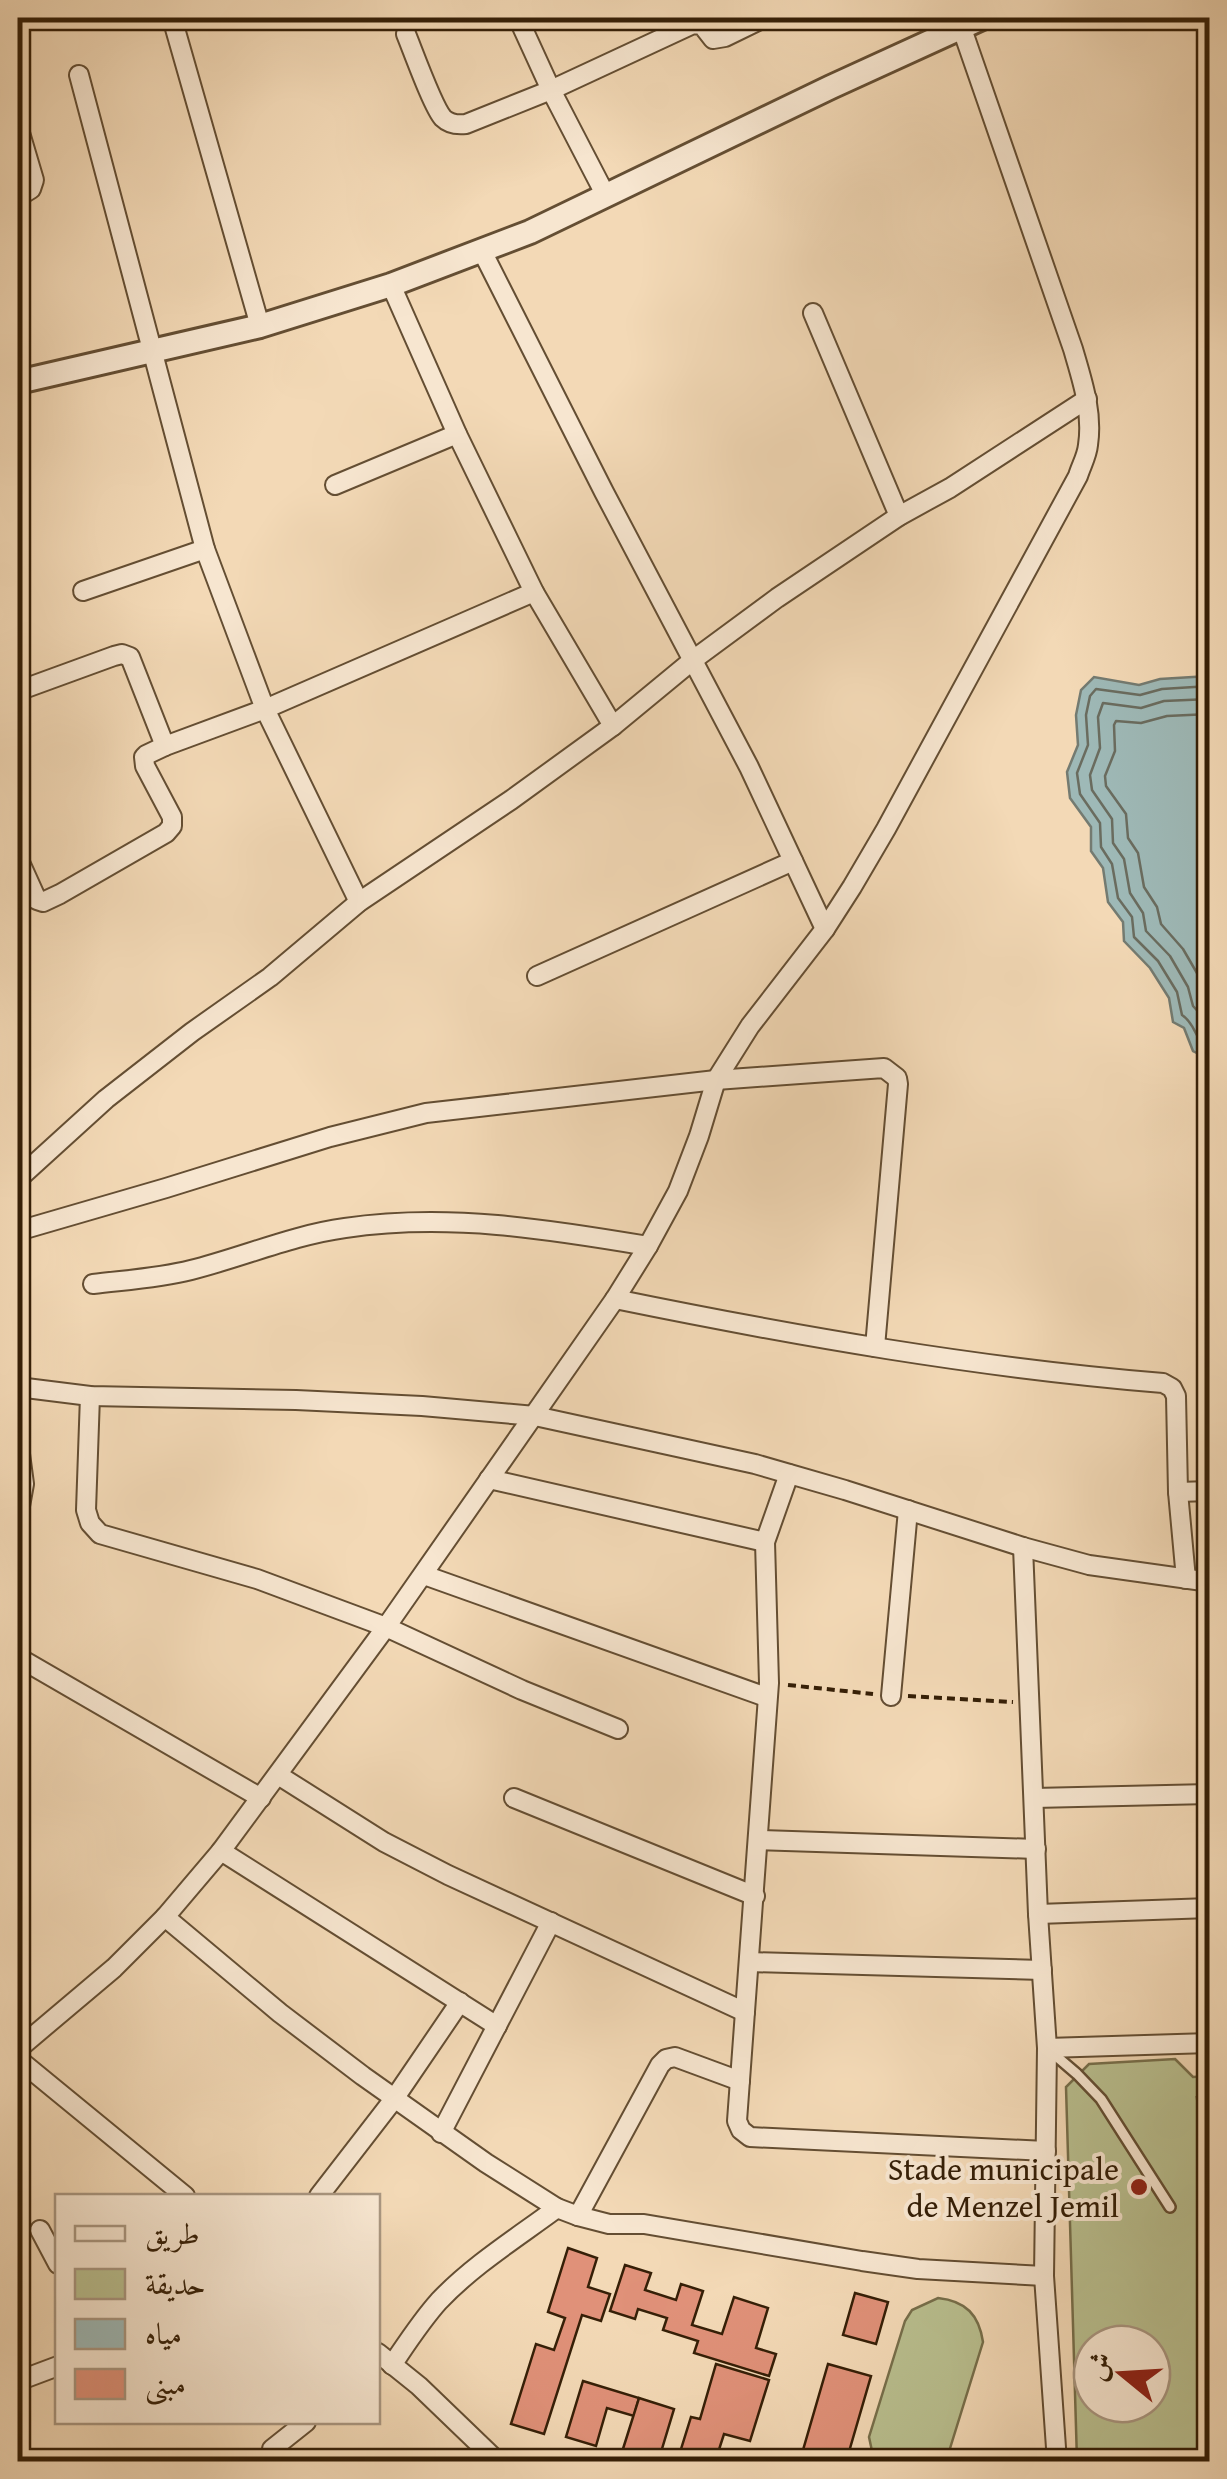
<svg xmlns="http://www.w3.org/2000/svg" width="1227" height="2479" viewBox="0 0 1227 2479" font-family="'Gentium Book Plus',Amiri,serif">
<rect width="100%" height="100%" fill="#f3d9b6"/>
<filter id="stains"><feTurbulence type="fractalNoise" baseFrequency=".002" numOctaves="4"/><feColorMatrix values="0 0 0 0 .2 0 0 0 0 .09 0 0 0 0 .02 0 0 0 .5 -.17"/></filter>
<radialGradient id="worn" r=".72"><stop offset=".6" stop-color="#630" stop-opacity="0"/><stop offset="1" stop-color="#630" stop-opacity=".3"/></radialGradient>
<g fill="#b9bf8f" stroke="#776f4b" stroke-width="2.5" fill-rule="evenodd">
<path d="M1175,2059L1193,2077L1209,2076V2461H1077L1066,2087L1089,2064ZM1092,2344H1152V2404H1092Z"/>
<path d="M938,2298C966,2301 979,2315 983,2342L947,2458L943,2461H880L872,2451L869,2437L905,2321L912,2310Z"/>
</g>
<path fill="#9eb9b7" stroke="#747b71" stroke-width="2.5" d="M1209,676H1210L1209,1059L1193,1051L1184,1028L1173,1022L1169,998L1150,968L1124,941L1123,922L1108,902L1103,868L1091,851V827L1070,798L1067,772L1078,745L1076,715L1081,690L1094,677L1139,685L1160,679Z"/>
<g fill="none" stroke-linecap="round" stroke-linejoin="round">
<g stroke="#6a6c5f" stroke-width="2.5">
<path d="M1210,686L1162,689L1140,695L1096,689L1090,696L1086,715L1088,745L1077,773L1080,794L1100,823L1101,847L1112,864L1118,898L1132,917L1134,937L1158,961L1177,992L1182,1015C1197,1025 1194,1041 1210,1048"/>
<path d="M1210,699L1164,701L1141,708L1103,703L1098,717L1100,748L1090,775L1092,790L1112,819L1113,843L1124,859L1130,893L1143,913L1146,931L1170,956L1188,987L1193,1006L1203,1017L1210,1032"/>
<path d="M1210,714L1167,716L1141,723L1116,721L1114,725L1115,751L1105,776L1106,786L1126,814L1128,838L1138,853L1144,887L1157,907L1161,924L1183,949L1201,980L1210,1001"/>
</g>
</g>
<g fill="#e09179" stroke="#351f07" stroke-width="2.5">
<path d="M1210,2095V2165H1202L1197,2097Z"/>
<path d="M568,2248L597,2258L588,2287L610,2294L601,2321L582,2315L544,2434L511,2424L536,2344L554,2350L565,2318L548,2312Z"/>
<path d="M625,2265L651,2273L645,2290L676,2300L681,2284L703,2291L692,2325L722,2334L734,2297L768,2308L756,2348L776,2354L769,2376L694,2353L698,2341L663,2330L667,2318L638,2309L635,2319L610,2311Z"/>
<path d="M855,2293L888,2302L876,2344L843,2335Z"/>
<path d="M716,2364L769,2380L750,2441L724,2434L715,2462H677L691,2417L700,2419Z"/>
<path d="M828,2364L871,2376L846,2462H816L801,2457Z"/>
<path d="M583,2381L639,2398L634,2416L607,2408L596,2446L566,2437Z"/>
<path d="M639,2398L674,2409L658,2462L622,2452Z"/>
</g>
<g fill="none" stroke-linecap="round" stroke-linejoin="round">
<g stroke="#644e33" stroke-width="14">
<path id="service" d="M1049,2050L1077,2074L1101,2099L1170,2207"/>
</g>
<g stroke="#644e33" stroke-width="22">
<g id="minor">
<path d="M172,18L260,326"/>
<path d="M518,18L551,90L606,196"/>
<path d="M406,34C413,51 433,107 443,118C449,124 457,125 466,124L551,90L693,24L702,25L713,39L725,37L764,18"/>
<path d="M79,75L205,549L265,709L359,902"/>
<path d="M18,126L34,180L31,189L18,197"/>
<path d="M482,251L604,492L749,767L825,929"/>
<path d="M391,285L457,434L534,592L613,726"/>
<path d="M813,313L899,516"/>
<path d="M335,485L457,434"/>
<path d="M83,591L205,549"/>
<path d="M18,691L114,656L122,654L130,657L165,746"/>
<path d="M18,858L37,900L43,902L60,894L166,833L172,826V817L145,766L144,757L146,755L165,746L265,709L534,592"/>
<path d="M537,976L793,861"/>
<path d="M18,1179L106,1099L192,1032L270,977L359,902L511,800L613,726L693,660L777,598L899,516L950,488L1087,399"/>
<path d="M18,1231L166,1188L330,1137L426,1113L716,1080L884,1068L897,1078L898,1084L875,1347"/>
<path d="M93,1284C126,1280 160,1278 191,1270C243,1257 293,1235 345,1228C448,1213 547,1229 648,1246"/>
<path d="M615,1299C796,1336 979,1368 1163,1383L1172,1388L1176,1396L1178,1492L1186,1579"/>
<path d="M18,1387L90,1396L296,1400L422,1406L535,1416L755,1464L845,1490L1023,1547L1089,1565L1210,1582"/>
<path d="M90,1396L86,1510L90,1523L100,1534L257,1579L386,1627L522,1690L618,1729"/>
<path d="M18,1439L24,1484L18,1517"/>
<path d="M789,1474L765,1542L769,1683L737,2121L741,2130L750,2137L1046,2151"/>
<path d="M489,1479L765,1542"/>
<path d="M1178,1492L1210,1491"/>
<path d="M1023,1547L1038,1914L1047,2048L1044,2276L1057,2462"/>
<path d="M424,1575L766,1697"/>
<path d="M18,1662L21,1659L261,1798"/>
<path d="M891,1696L908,1510"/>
<path d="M278,1775L384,1842L448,1875L745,2012"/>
<path d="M514,1798L755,1896"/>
<path d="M1034,1798L1210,1794"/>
<path d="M758,1840L1036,1849"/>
<path d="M221,1851L497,2026"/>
<path d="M1038,1914L1210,1908"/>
<path d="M165,1917L280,2013L363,2076L486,2163L557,2208L578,2216L609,2224H644L862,2261L918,2269L1044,2276"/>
<path d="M749,1962L1042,1970"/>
<path d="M1047,2048L1210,2043"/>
<path d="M18,2049L114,1968L165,1917L221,1851L386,1627L615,1299L648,1246L678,1191L699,1136L716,1080L750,1026L825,929L852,887L886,829L1078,476C1081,466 1087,456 1088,445C1093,412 1082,380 1073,349L961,26L956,18"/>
<path d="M18,2059L185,2196"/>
<path d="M441,2133L551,1922"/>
<path d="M319,2196L394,2099L460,2002"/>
<path d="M578,2216L660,2065L666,2059L675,2057L740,2081"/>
<path d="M40,2230L58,2264"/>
<path d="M378,2353L419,2386L498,2462"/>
<path d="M392,2365C407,2343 421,2321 439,2301C473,2265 518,2237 557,2208"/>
<path d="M18,2381L58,2366"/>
<path d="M272,2449L306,2422"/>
<path d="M18,2451L22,2462"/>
</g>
</g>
<g stroke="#644e33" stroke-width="28">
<path id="tertiary" d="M18,382L260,326L391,285L530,232L831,87L982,18"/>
</g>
<g stroke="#351f07" stroke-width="4" stroke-dasharray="8 5" stroke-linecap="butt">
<path d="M788,1685L873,1694"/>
<path d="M908,1696L1013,1702"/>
</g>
<use href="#service" stroke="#f7e6d0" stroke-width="9"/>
<use href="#minor" stroke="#f7e6d0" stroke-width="18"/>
<use href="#tertiary" stroke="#f7e6d0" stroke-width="22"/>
</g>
<circle fill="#8f2418" stroke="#f7e6d0" stroke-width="4" cx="1139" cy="2187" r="10"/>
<g text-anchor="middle" stroke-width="8" stroke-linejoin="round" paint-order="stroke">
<g font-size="32" fill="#351f07" stroke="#f7e6d0" text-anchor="end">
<text x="1119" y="2180">Stade municipale<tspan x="1119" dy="37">de Menzel Jemil</tspan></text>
</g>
</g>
<rect width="1227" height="2479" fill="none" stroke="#f3d9b6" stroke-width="60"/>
<rect x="20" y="20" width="1187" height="2439" fill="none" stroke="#351f07" stroke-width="5"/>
<rect x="30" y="30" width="1167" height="2419" fill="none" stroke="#351f07" stroke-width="2.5"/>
<rect x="55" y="2194" width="325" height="230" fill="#f7e6d0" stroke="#a99680" stroke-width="2.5"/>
<rect x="75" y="2226" width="50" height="15" fill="#f7e6d0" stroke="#a99680" stroke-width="2.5"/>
<text x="145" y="2244" font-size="30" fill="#351f07">طريق</text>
<rect x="75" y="2269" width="50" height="30" fill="#b9bf8f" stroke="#a99680" stroke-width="2.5"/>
<text x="145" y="2294" font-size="30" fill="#351f07">حديقة</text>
<rect x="75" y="2319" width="50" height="30" fill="#9eb9b7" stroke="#a99680" stroke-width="2.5"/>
<text x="145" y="2344" font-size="30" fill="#351f07">مياه</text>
<rect x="75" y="2369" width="50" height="30" fill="#e09179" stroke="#a99680" stroke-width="2.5"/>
<text x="145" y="2394" font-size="30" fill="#351f07">مبنى</text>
<g transform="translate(1122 2374) rotate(288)"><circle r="48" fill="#f7e6d0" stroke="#a99680" stroke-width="2.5"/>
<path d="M0-8L18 38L0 25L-18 38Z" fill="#8f2418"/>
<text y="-15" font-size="28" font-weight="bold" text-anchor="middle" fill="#351f07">ش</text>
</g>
<rect width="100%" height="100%" filter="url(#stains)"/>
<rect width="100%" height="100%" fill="url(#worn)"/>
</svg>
